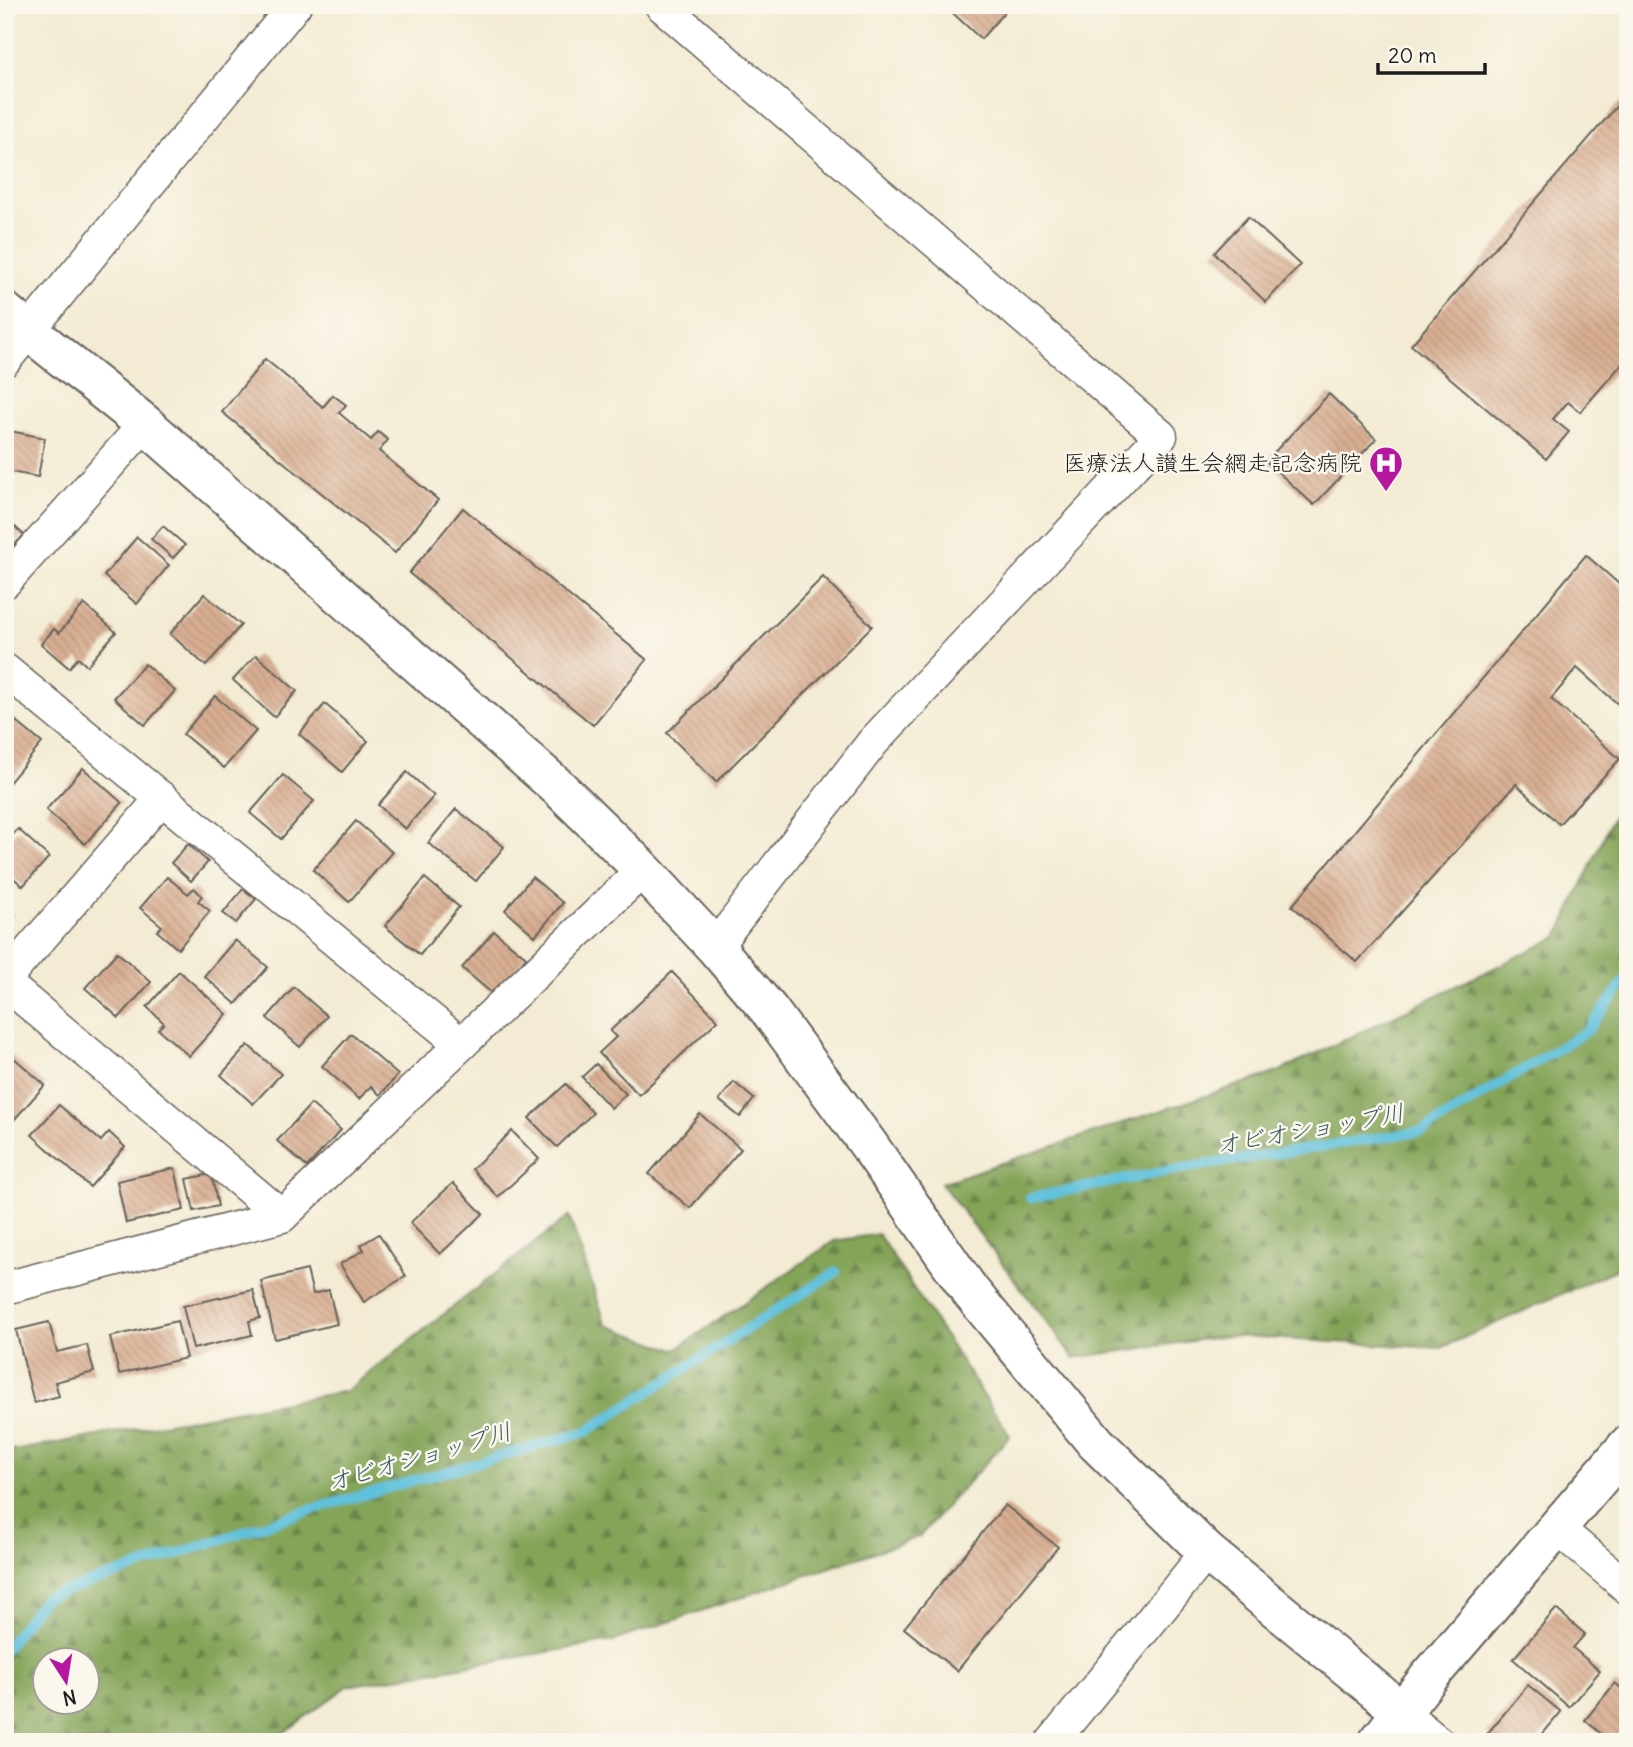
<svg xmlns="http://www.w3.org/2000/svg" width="1633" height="1747" viewBox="0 0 1633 1747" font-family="Delius,'Klee One',sans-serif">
<defs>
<pattern id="forest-firs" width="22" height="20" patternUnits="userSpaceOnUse" patternTransform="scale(1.75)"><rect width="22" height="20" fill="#84a459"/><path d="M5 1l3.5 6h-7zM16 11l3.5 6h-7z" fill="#6b8549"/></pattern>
<pattern id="building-back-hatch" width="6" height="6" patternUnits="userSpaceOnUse" patternTransform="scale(1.75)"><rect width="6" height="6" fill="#d8ae92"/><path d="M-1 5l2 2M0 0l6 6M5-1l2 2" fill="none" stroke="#b9957d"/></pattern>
</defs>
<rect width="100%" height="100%" fill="#fbf7ec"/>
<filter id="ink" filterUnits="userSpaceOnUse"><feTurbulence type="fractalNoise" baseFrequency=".0143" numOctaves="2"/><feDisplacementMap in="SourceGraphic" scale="14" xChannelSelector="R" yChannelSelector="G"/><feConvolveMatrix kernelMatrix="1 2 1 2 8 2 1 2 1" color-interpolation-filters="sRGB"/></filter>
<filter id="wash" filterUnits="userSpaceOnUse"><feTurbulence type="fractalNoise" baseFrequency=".00686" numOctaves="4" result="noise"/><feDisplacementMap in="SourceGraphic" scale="28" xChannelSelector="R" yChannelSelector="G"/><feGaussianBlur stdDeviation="1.57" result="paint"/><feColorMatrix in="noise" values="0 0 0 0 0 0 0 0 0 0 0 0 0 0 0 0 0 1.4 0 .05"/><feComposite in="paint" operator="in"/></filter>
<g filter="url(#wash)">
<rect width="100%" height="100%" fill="#f3ebd3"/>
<g fill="url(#forest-firs)" stroke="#50603a" stroke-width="2" fill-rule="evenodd">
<path d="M1628,807V1264L1441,1348L1227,1336L1074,1358L941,1183L1278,1072L1558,937L1613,817Z"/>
<path d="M569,1216L606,1325L675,1350L834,1241L878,1234L1010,1436L919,1537L613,1641L348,1686L271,1742H5V1449L18,1450L346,1391ZM46,1660H88V1702H46Z"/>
</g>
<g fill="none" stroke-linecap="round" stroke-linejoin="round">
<g stroke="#5fc1dd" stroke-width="10">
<path d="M1030,1198L1179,1169L1423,1131L1588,1030L1628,977"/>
<path d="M5,1649L44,1598L310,1510L586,1432L836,1272"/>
</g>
</g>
<g id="blocks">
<g fill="url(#building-back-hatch)">
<path d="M944,5H1001L1006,10L981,39Z"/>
<path d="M1628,93V357L1580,412L1568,402L1553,419L1569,432L1546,459L1411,345Z"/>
<path d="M1248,217L1300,265L1266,302L1214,253Z"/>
<path d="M265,359L323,407L333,395L346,405L339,413L371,440L378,432L388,440L379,451L438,500L395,553L222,412Z"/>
<path d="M1329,394L1376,439L1314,505L1266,461Z"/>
<path d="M5,430L45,438L38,477L5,471Z"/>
<path d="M463,508L647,660L593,725L409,573Z"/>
<path d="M5,518L24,535L9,551L5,547Z"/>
<path d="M163,526L185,545L173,558L151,539Z"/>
<path d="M137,537L169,565L137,604L104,576Z"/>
<path d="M1586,555L1628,592V713L1577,668L1551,699L1620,759L1559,824L1516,784L1357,962L1292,906Z"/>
<path d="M823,577L872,626L716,782L667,733Z"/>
<path d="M204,594L241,625L206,666L170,634Z"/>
<path d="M84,604L116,632L87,666L78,658L69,668L41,644L54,629L59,633Z"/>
<path d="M256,655L297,691L274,717L233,680Z"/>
<path d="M145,664L175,691L145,725L114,698Z"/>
<path d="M215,696L256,731L224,768L183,734Z"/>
<path d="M325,704L368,741L342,772L299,734Z"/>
<path d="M5,712L42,743L8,784L5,781Z"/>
<path d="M83,768L122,803L85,844L46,810Z"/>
<path d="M407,772L434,796L405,829L378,805Z"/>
<path d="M283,775L314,801L281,839L250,813Z"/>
<path d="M456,809L504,847L476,881L428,843Z"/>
<path d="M356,821L392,852L349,902L313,870Z"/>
<path d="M18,829L49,857L23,886L5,871V843Z"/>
<path d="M188,844L208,862L191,881L171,863Z"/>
<path d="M167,877L188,894L194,888L202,896L198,901L210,911L178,949L157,931L162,926L140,908Z"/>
<path d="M532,877L563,903L535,936L505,910Z"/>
<path d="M425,878L459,907L420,955L385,926Z"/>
<path d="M243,889L256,899L236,923L223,913Z"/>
<path d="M5,908L13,915L5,924Z"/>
<path d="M494,931L526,957L495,996L462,968Z"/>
<path d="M235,940L268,967L236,1004L204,976Z"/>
<path d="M117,952L151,982L119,1018L85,988Z"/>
<path d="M179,971L227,1014L189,1056L158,1029L164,1023L147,1007Z"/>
<path d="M672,972L718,1020L639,1095L599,1053L616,1037L610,1031Z"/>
<path d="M294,987L327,1016L300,1047L267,1018Z"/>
<path d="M351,1034L398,1075L380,1095L371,1086L359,1099L322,1066Z"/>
<path d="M248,1045L281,1074L253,1104L221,1075Z"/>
<path d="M5,1050L45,1085L13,1121L5,1114Z"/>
<path d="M596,1064L626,1094L611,1108L582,1077Z"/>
<path d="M734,1082L754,1099L740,1117L719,1100Z"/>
<path d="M566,1084L593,1113L557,1147L529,1118Z"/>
<path d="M311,1104L341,1130L307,1167L277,1141Z"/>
<path d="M59,1105L101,1141L109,1132L125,1147L90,1187L32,1135Z"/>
<path d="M700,1114L741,1149L690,1208L649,1174Z"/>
<path d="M512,1131L539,1159L498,1197L472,1169Z"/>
<path d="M175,1168L184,1210L126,1223L117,1181Z"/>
<path d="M211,1174L218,1206L194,1211L187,1179Z"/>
<path d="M453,1183L483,1214L440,1254L410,1223Z"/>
<path d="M379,1234L406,1276L364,1302L340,1264L364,1250L361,1245Z"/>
<path d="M307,1270L313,1294L329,1290L337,1324L275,1339L261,1281Z"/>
<path d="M253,1290L260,1318L249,1321L252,1335L193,1349L183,1306Z"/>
<path d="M177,1321L186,1358L119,1374L110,1337Z"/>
<path d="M49,1322L57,1352L87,1345L94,1372L55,1382L59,1396L34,1403L16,1330Z"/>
<path d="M1005,1505L1058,1547L957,1671L904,1628Z"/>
<path d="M1556,1609L1585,1634L1573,1648L1600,1671L1569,1707L1513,1659Z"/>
<path d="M1615,1683L1628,1694V1742H1611L1585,1720Z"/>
<path d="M1528,1685L1561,1712L1536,1742H1496L1487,1734Z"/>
</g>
</g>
</g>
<g filter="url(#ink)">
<use href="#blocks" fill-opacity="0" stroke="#67645c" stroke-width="2"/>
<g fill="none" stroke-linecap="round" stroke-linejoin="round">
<g stroke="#67645c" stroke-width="35">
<g id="street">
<path d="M661,5L1161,436L873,742L715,947"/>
<path d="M5,360L295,5"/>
<path d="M5,582L145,424"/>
<path d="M5,670L461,1044"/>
<path d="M5,979L162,798"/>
<path d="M5,983L282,1216"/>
<path d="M5,1288L282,1216L643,870"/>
<path d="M1557,1528L1628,1588"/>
<path d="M1402,1712L1438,1742"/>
<path d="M1052,1742L1207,1552"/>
</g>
</g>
<g stroke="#67645c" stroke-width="42">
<g id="secondary">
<path d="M5,312L145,424L560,789L643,870L715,947L769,1010L868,1144L970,1291L1096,1443L1207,1552L1402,1712"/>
<path d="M1378,1742L1430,1676L1628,1445"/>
</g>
</g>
<use href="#street" stroke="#fff" stroke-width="32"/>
<use href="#secondary" stroke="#fff" stroke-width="38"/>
</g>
</g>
<defs>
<g id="hospital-pin" transform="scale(1.75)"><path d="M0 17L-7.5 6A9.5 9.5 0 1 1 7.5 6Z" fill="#b5179e" stroke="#fbf7ec"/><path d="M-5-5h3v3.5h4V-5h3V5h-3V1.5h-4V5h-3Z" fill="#fff"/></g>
</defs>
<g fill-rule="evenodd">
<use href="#hospital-pin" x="1386" y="463"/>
</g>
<g text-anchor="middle" stroke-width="5" stroke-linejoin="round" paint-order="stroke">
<g font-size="23" fill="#1c1c1c" stroke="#fbf7ec" text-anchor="end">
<text x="1362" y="471">医療法人讃生会網走記念病院</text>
</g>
<g font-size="24" font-style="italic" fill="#375e69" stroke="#fbf7ec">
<text transform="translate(1310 1129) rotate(-10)" y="8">オビオショップ川</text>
<text transform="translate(419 1457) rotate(-16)" y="8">オビオショップ川</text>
</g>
</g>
<rect width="1633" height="1747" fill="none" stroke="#fbf7ec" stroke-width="28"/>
<g transform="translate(66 1681) rotate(168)"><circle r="33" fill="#fbf7ec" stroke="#a29f99" stroke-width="2"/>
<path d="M0-5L12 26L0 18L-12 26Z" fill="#b5179e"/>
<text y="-10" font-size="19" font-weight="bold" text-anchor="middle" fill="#1c1c1c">N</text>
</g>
<path d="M1378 63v10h107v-10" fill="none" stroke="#1c1c1c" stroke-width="3.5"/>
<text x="1388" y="63" font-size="21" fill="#1c1c1c" stroke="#fbf7ec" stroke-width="5" paint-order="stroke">20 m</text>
</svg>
